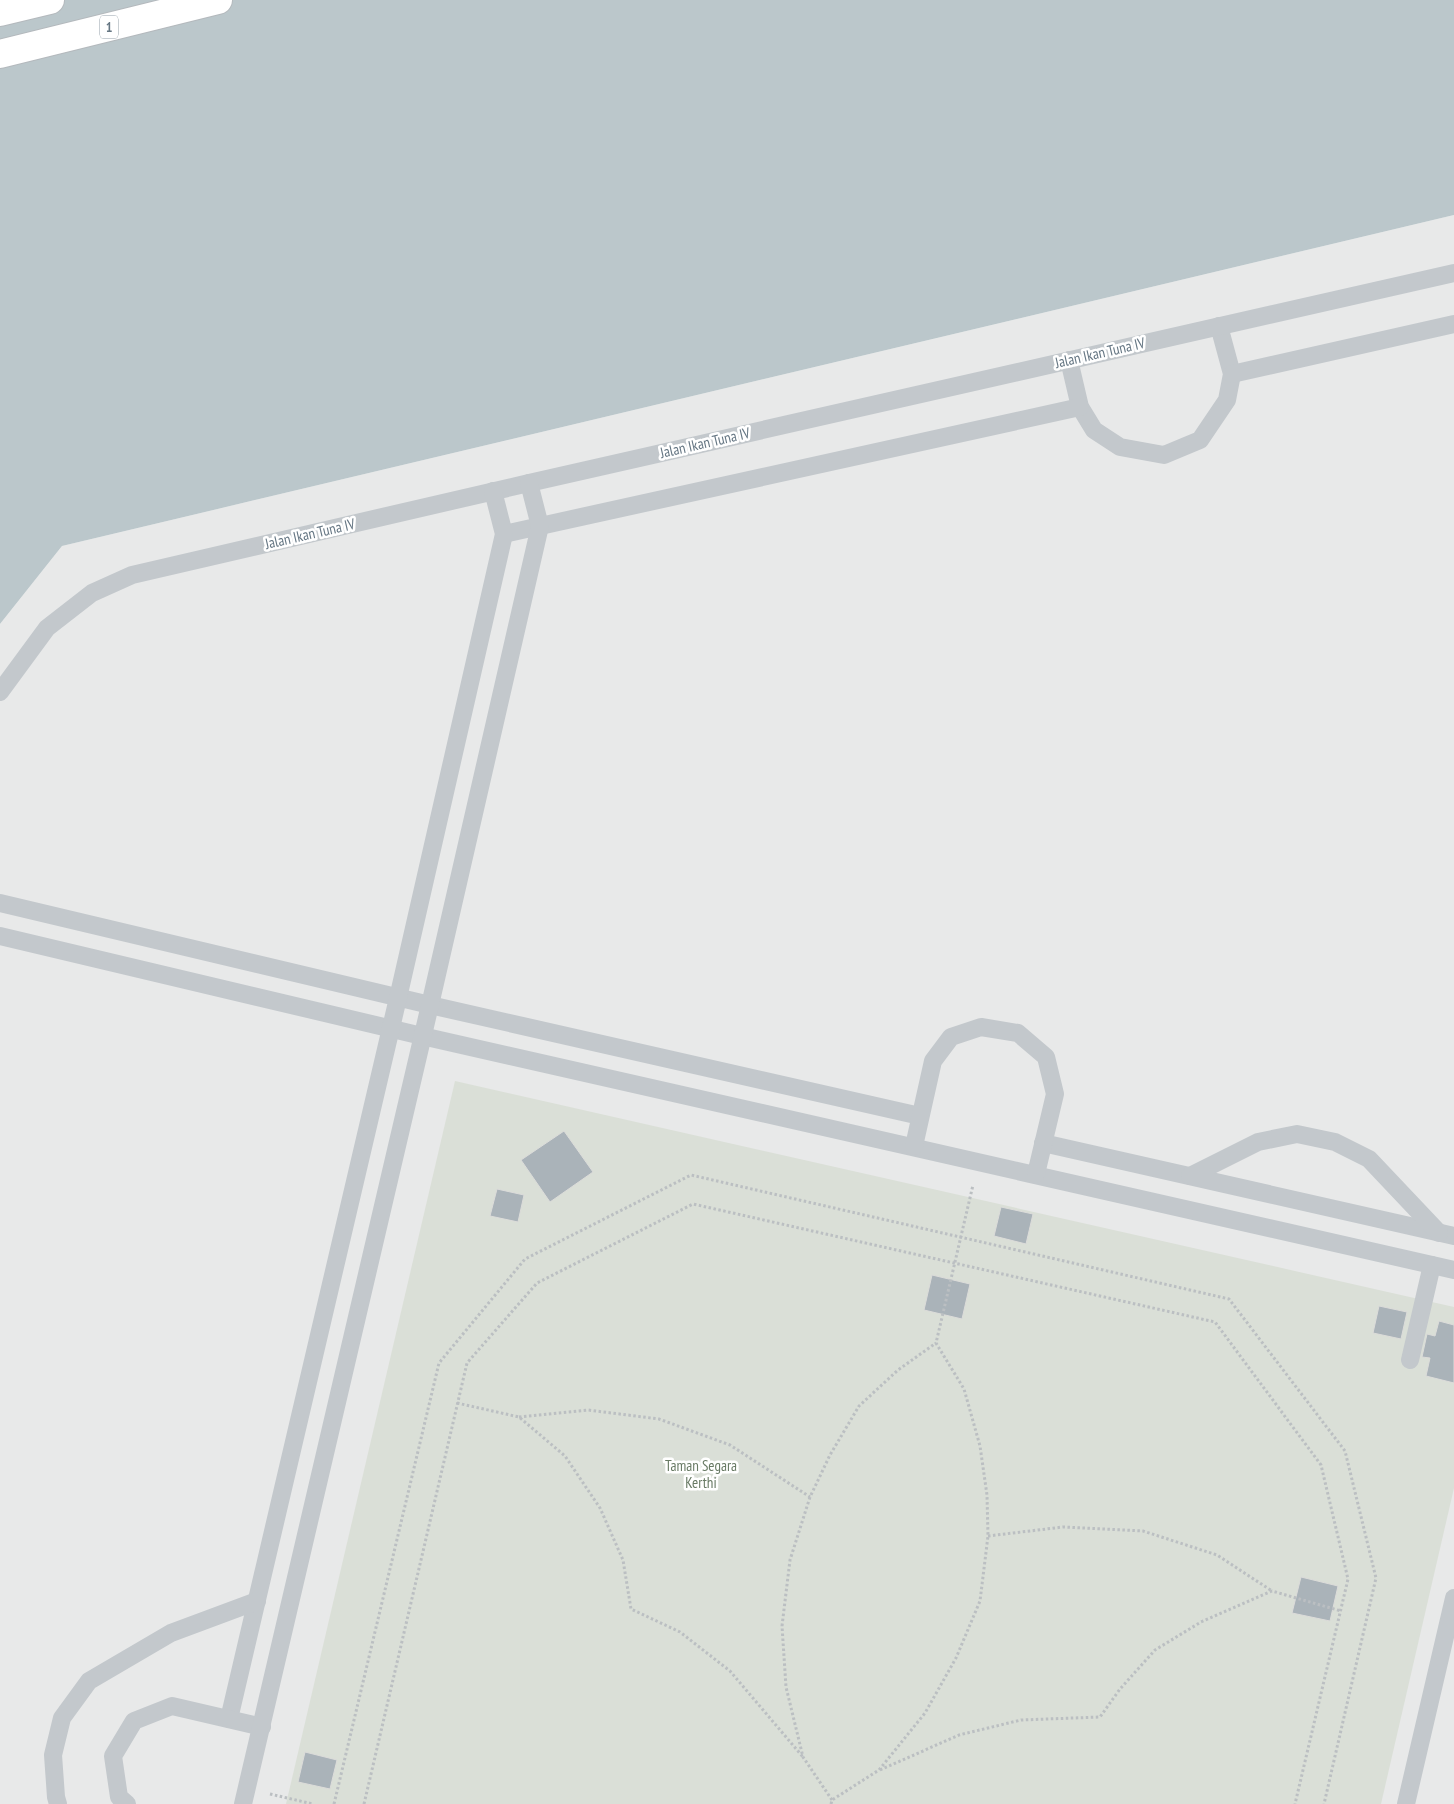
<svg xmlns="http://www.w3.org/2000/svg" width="1454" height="1804" viewBox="0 0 1454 1804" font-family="'PT Sans Narrow',sans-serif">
<rect width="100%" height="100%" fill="#fafaf8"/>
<path fill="#e8e9e9" d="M1454,215V1804H0V624L62,546Z"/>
<path fill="#dadfd7" d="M455,1081L1454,1307V1488L1381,1804H286Z"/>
<path fill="#bbc7cb" d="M0,0H1454V215L62,546L0,624Z"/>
<g fill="#aab3b9" stroke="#dcdcda">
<path d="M564,1131L593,1172L550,1202L521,1160Z"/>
<path d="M497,1189L524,1195L518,1222L490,1216Z"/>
<path d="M1001,1207L1033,1214L1026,1244L994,1236Z"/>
<path d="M932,1275L970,1284L962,1319L924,1310Z"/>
<path d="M1379,1306L1407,1312L1401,1339L1373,1333Z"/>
<path d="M1439,1321L1454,1325V1383L1426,1376L1430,1358L1422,1357L1427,1334L1435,1336Z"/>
<path d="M1301,1577L1338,1586L1330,1621L1292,1613Z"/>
<path d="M305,1752L337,1760L330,1789L298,1782Z"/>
</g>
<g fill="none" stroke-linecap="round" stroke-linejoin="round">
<g stroke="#b4b9bd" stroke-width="30">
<g id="highway">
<path d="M0,12L50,0"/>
<path d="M0,54L218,0"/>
</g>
</g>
<g stroke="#bbbfc2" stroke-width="3" stroke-dasharray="2.5 2.5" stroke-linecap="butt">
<path d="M457,1403L519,1417L565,1456L600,1508L623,1560L631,1609L680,1632L730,1671L803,1757"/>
<path d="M519,1417L588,1410L659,1419L730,1445L810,1497"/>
<path d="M988,1536L1063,1527L1143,1531L1217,1555L1272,1591"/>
<path d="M880,1770L959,1735L1021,1720L1100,1717L1120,1689L1155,1650L1201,1622L1272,1591L1341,1611"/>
<path d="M270,1794L313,1804"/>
<path d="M832,1800L803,1757L786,1687L782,1626L790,1560L810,1497L830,1455L859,1406L898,1370L936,1343"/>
<path d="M334,1804L439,1363L525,1259L691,1175L1229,1299L1345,1451L1376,1578L1324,1804"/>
<path d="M364,1804L467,1363L537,1283L693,1204L1215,1322L1321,1465L1348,1579L1295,1804"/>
<path d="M831,1804L832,1800L879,1770L925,1713L956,1658L980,1601L988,1536L987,1495L980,1446L964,1389L936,1343L973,1185"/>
</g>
<g stroke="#c3c8cc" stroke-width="18">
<path d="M1069,360L1080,407L1094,430L1120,447L1164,455L1200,440L1227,400L1232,374L1219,326"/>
<path d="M1232,374L1454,324"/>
<path d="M504,534L1080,407"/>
<path d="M0,692L47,628L92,593L132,575L529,483L1454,273"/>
<path d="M0,903L430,1005L920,1116"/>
<path d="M0,936L422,1036L1454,1270"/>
<path d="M1043,1143L1454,1236"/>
<path d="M914,1146L933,1061L951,1037L981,1027L1018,1033L1046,1057L1055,1094L1036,1174"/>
<path d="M1190,1176L1258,1142L1297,1134L1335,1142L1369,1159L1439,1233"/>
<path d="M1410,1360L1432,1265"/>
<path d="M229,1719L398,998L504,534L493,491"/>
<path d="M58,1804L56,1797L53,1755L62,1718L89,1681L171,1633L257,1601"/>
<path d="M127,1804L119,1797L113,1756L134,1721L172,1706L262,1727"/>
<path d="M243,1804L430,1005L540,526L529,483"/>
<path d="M1406,1804L1454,1598"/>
</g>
<use href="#highway" stroke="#fff" stroke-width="28"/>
</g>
<g text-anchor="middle" stroke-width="5" stroke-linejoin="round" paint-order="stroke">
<rect fill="#fff" stroke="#939fa8" stroke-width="1" x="100" y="15.5" width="18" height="23" rx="4"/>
<g font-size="14" font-weight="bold" fill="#657683">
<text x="109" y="32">1</text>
</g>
<g font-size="15" fill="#657683" stroke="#fff">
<text transform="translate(1100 353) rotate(-13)" y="5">Jalan Ikan Tuna IV</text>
<text transform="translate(705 443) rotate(-13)" y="5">Jalan Ikan Tuna IV</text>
<text transform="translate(310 534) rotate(-13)" y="5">Jalan Ikan Tuna IV</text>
</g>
<g font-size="15" fill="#687a64" stroke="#fff">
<text x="701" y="1471">Taman Segara<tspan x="701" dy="17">Kerthi</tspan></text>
</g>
</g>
</svg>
